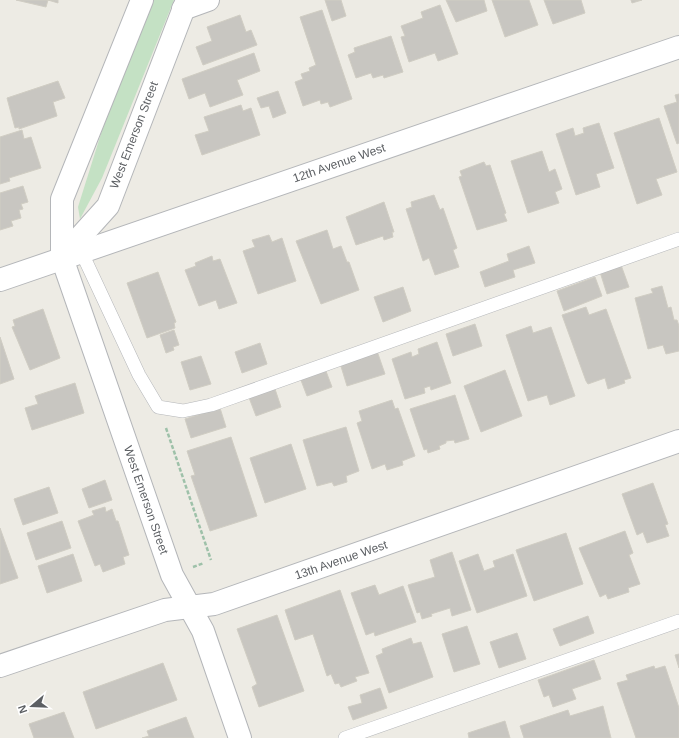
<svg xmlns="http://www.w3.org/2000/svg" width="679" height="738" viewBox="0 0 679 738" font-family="Helvetica,sans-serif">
<rect width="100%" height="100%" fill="#edebe4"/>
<path fill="#c4e1c4" d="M149,0H174L102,178L80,219L78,207L115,89Z"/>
<g fill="#c8c6c1" stroke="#d0cdc3">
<path d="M16,0H58V3L48,0L46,7Z"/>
<path d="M325,0H341L346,16L332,21Z"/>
<path d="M446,0H484L487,11L456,22Z"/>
<path d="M492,0H529L538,25L505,37Z"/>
<path d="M544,0H581L585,13L553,24Z"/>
<path d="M631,0H642L632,3Z"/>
<path d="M440,5L458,54L438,61L435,53L409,62L401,37L405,36L401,26L423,18L421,12Z"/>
<path d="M322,10L352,99L330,107L328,102L321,104L320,100L303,106L295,82L303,79L301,74L310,71L309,68L316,65L300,17Z"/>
<path d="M240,15L246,32L251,30L257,45L203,65L196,47L212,41L207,27Z"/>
<path d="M391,36L403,72L384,78L383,75L373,78L371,73L356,78L348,55L355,52L354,48Z"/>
<path d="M254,53L260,71L237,80L243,95L210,107L205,93L189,99L182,79Z"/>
<path d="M58,81L65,98L53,102L57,116L19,129V127L15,128L7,98Z"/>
<path d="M278,91L286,113L273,118L269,106L261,108L257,98Z"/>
<path d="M679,94V143L677,144L664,106L677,102L675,95Z"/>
<path d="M241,105L243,111L251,108L260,135L202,155L195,135L209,131L204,117Z"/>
<path d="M659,118L677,172L656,179L662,195L637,204L614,133Z"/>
<path d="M599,123L614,168L596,174L600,187L576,195L556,134L573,128L575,136L584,133L583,128Z"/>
<path d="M22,130L24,139L31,137L41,168L9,178L10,181L0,184V137Z"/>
<path d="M542,151L549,172L555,169L562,189L555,192L559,203L528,213L511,161Z"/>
<path d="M484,162L486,166L490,165L506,213L504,214L507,221L477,230L459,177L462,176L460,171Z"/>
<path d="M23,186L28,202L21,204L23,209L19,210L21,218L11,221L13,226L0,230V193Z"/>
<path d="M434,195L440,210L443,208L457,248L453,250L459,267L435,275L429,258L423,261L406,209L412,207L411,202Z"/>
<path d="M384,202L394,232H392L393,237L384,240L383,236L356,245L346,217Z"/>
<path d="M327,230L333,249L341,246L347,262H349L359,290L321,304L296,241Z"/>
<path d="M269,235L272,242L282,238L296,281L258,294L243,251L255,247L252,240Z"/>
<path d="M529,246L535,263L513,270L515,277L485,287L480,272L509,261L507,254Z"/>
<path d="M212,256L213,261L220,259L237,303L219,309L216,300L199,306L185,270L196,266L195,263Z"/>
<path d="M621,265L629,287L607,294L600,272Z"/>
<path d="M158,272L176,322L174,323L175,328L147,338L127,283Z"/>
<path d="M595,277L602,296L564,311L557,291Z"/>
<path d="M662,286L668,308L671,307L674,320H677L679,326V351L666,354L663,345L648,349L635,298L653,293L651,289Z"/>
<path d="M403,287L411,311L383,322L374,297Z"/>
<path d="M586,307L589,315L606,309L631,378L624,380L625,383L608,389L605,378L588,384L586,381L562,315Z"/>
<path d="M43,309L60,358L30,370L12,327L15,326L13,320Z"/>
<path d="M475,324L482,346L453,356L446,334Z"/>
<path d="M531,326L533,333L551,327L575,396L550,405L547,395L528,401L506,335Z"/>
<path d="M174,330L179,345L173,347L174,350L166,353L160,335Z"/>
<path d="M0,337L14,379L0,384Z"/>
<path d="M437,342L451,383L431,390L430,386L424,388L425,393L405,399L392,359L411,352L412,357L419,354L418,349Z"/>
<path d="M260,343L267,364L242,373L235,352Z"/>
<path d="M377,351L385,374L347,386L340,363Z"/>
<path d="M201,356L211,384L190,390L181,362Z"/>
<path d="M324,366L332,387L307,396L299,375Z"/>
<path d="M505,370L522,416L481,432L464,386Z"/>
<path d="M75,383L84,413L32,430L25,408L38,404L35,396Z"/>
<path d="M274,386L281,407L256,416L248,395Z"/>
<path d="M455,395L469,439L455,443L454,440L446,441V443L439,446L440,449L428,453L427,449L424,450L410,409Z"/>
<path d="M392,400L395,409L398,408L415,456L402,461L403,465L387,470L385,464L372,469L357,423L362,421L359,411Z"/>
<path d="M220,408L226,427L191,438L185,419Z"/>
<path d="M346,427L359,471L346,476L347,482L334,486L332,482L317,486L303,440Z"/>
<path d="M231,437L257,516L210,531L191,476L195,475L187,451Z"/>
<path d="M291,444L306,489L265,503L250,458Z"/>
<path d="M105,480L112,500L89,508L82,489Z"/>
<path d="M653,483L668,524L665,525L669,536L647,543L643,532L637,535L622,494Z"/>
<path d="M49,487L58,513L23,525L14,499Z"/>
<path d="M105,507L106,512L112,509L116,521H118L129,555L123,557L125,564L103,572L100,564L95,566L78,521L94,515L92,511Z"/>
<path d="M62,521L71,548L36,560L27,533Z"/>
<path d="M0,528L18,578L0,584Z"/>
<path d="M625,531L633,553L629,555L640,584L628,588L629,592L608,599L606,594L600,597L579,548Z"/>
<path d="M566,533L583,584L534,601L516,550Z"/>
<path d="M452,552L471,610L452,616L450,608L431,614L432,616L422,619L420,612L417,613L408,585L435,577L430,560Z"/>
<path d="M73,554L82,581L47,593L38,566Z"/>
<path d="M478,554L484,571L495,567L493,561L513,554L527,596L477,613L459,561Z"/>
<path d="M375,585L379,595L403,586L416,622L375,636L374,632L366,635L351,593Z"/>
<path d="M340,590L369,673L355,677L357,681L341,687L339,683L335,684L331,674L327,676L313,634L295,640L285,610Z"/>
<path d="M277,615L304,691L259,707L252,687L257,684L237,629Z"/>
<path d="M588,616L594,633L560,646L553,629Z"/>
<path d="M467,626L480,664L454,672L442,634Z"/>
<path d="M517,633L526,659L499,668L490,642Z"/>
<path d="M411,638L413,644L421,642L433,677L389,693L376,656L383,653L382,649Z"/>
<path d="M679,654V668L675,655Z"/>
<path d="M594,660L601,679L572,689L576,699L553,707L549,695L544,697L538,680Z"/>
<path d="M163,663L177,700L96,729L83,692Z"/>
<path d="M654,666L655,669L665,666L679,708V738H636L617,683L628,680L626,675Z"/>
<path d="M380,688L387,708L353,720L348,707L362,703L360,695Z"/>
<path d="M603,706L611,738H524L520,726L568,710L570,716Z"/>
<path d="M64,712L74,738H34L29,724Z"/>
<path d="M186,717L194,738H142L149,736L147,731Z"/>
<path d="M505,721L510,738H469L468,733Z"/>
</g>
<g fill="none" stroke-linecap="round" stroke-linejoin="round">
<g stroke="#b4b6b9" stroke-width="14">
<g id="service">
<path d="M81,251L139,375L158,407L183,411L211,405L679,239"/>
<path d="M345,738L679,621"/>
</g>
</g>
<g stroke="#b4b6b9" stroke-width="24">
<g id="minor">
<path d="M142,0L62,199V258L172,575L203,631L240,738"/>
<path d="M183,9L208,0"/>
<path d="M62,257L108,206L187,0"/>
<path d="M0,280L679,47"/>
<path d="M0,666L165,610L214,604L679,441"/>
</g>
</g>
<g stroke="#9ec1a9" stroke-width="2.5" stroke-dasharray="4 2" stroke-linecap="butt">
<path d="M166,428L211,560"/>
<path d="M193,567L204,563"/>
</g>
<use href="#service" stroke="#fff" stroke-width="13"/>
<use href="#minor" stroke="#fff" stroke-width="22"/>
</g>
<g text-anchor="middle" stroke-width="3" stroke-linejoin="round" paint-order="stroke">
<g font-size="12" fill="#5c5f63" stroke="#fff">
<text transform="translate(134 135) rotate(-69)" y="4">West Emerson Street</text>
<text transform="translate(339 163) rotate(-19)" y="4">12th Avenue West</text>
<text transform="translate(146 500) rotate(71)" y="4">West Emerson Street</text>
<text transform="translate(341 560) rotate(-19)" y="4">13th Avenue West</text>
</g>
</g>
<g transform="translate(32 706) rotate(251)" stroke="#ffffff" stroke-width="3" paint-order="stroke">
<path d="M0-3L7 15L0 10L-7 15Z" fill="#5c5f63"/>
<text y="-6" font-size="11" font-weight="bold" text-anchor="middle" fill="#5c5f63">N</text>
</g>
</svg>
